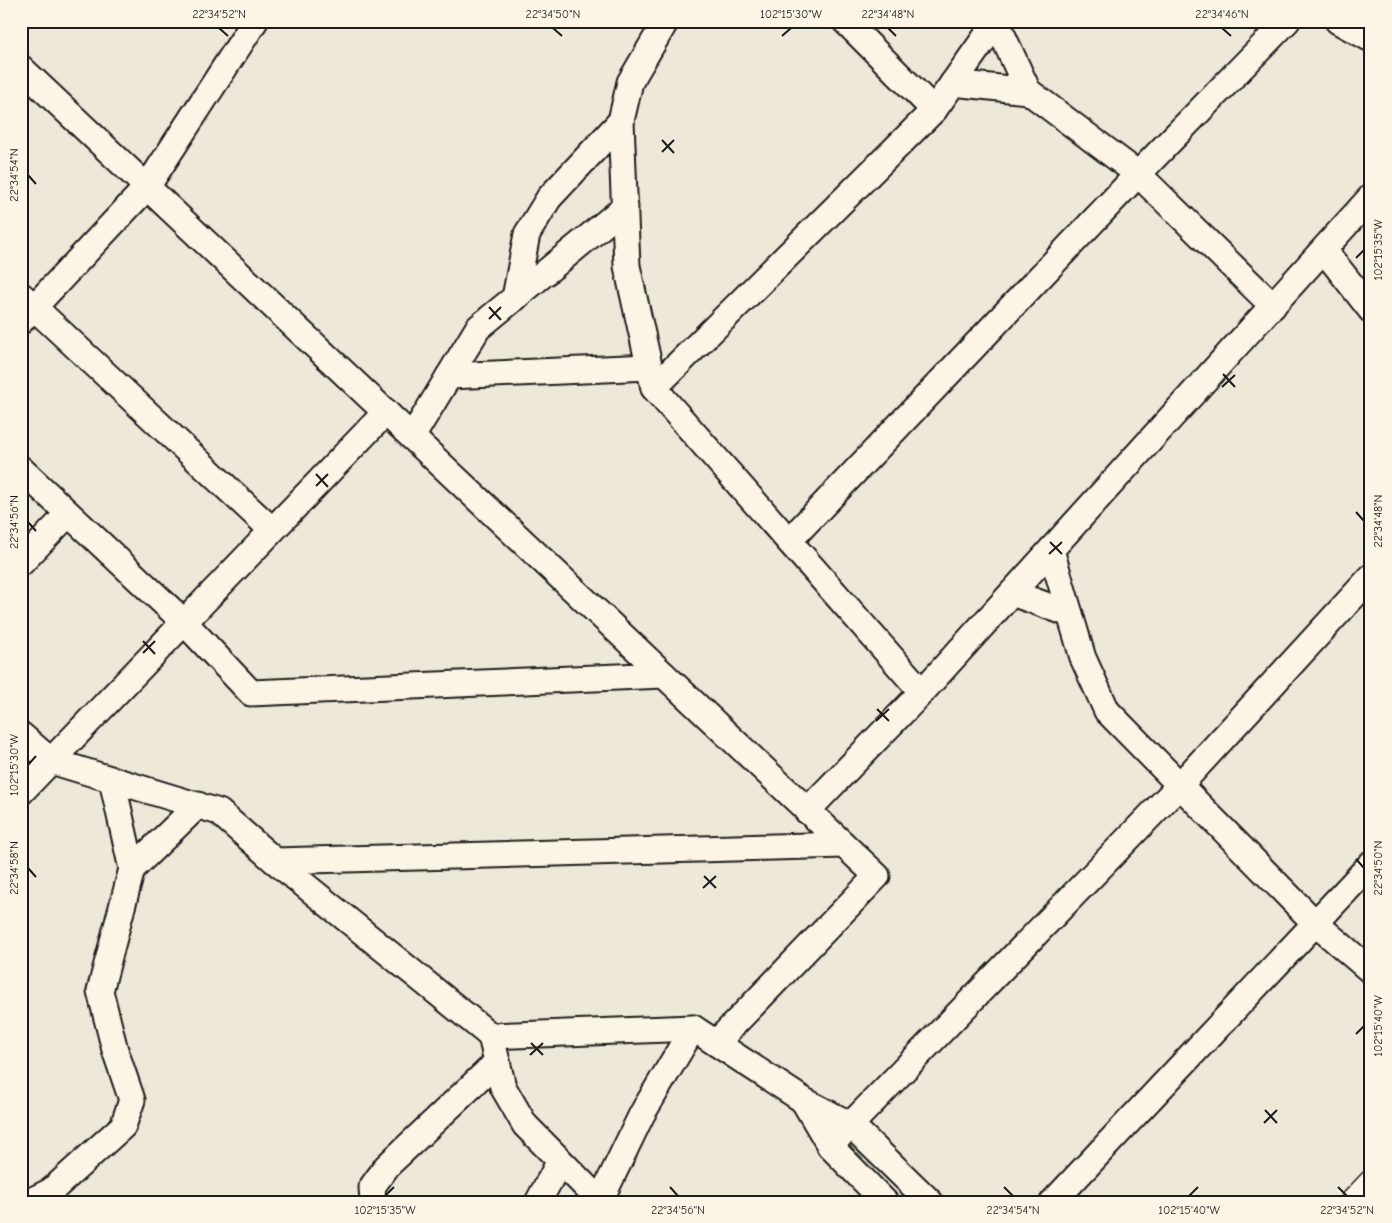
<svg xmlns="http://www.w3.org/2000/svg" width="1392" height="1223" viewBox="0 0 1392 1223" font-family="'Comic Neue',sans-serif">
<rect width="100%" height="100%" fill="#eee8d9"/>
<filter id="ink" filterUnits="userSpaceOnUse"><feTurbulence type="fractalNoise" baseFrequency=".02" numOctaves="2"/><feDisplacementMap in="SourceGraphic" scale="10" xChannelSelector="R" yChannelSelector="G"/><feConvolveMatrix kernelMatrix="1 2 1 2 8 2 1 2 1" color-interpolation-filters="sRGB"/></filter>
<g filter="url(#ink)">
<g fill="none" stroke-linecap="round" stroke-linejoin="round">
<g stroke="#1c1c1c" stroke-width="29">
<g id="minor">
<path d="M845,21L934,110"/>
<path d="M996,21L1028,91L1138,174L1273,306"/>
<path d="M1338,21L1371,39"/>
<path d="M21,68L877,876L716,1043"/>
<path d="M953,83L1028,91"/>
<path d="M1324,250L1371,310"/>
<path d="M22,296L272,530"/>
<path d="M515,298L527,234L549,198L621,121"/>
<path d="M21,321L147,187L255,21"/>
<path d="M449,376L649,367"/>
<path d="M654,388L627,266L621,121L630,82L666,21"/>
<path d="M412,437L478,328L625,207"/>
<path d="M21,469L184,622L251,693L664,675"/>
<path d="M789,541L1138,174L1287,21"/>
<path d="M1051,550L1083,658L1107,711L1315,923L1371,971"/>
<path d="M21,563L68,514"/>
<path d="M1012,593L1070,614"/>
<path d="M922,692L654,388L934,110L997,21"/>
<path d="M21,735L51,761L219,812L275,861L491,1036L693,1028L803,1100L851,1125L930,1202"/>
<path d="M112,780L132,869"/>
<path d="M21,792L386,412"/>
<path d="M807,811L922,692L1371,197"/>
<path d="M275,861L844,845"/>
<path d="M491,1036L503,1087L525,1125L601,1202"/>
<path d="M803,1100L830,1146L885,1202"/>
<path d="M830,1146L1179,786L1371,577"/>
<path d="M600,1201L642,1114L693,1028"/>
<path d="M29,1202L51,1191L123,1126L132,1100L115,1050L100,991L132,869L198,805"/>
<path d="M373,1202L372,1187L387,1166L497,1062"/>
<path d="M538,1202L560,1161"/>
<path d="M1053,1202L1371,864"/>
</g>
</g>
<g stroke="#1c1c1c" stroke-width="31">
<path id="tertiary" d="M1355,1202L1371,1185"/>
</g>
<use href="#minor" stroke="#fcf5e5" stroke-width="25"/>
<use href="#tertiary" stroke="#fcf5e5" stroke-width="28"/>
</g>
</g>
<path fill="none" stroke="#1c1c1c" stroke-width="2" d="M219,28L228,36M553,28L562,36M888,28L896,36M1222,28L1231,36M782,36L791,28M662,140L674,153M662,152L674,140M28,175L36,184M1356,258L1364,250M489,307L501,320M489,319L501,307M1223,374L1235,387M1222,387L1235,375M316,474L328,487M316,486L328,474M1356,512L1364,521M28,522L36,531M1050,542L1062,554M1049,554L1062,542M143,641L155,654M143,653L155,641M877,709L889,721M876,721L889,709M28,765L36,756M1356,859L1364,868M28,868L36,877M704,876L716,888M703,888L716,876M1356,1034L1364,1026M531,1043L543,1055M530,1055L543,1043M1265,1110L1277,1123M1264,1123L1277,1110M670,1187L678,1196M1004,1187L1013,1196M1338,1187L1347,1196M385,1196L394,1187M1189,1196L1198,1187"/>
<rect width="1392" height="1223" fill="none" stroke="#fcf5e5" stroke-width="55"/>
<rect x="28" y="28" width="1336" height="1168" fill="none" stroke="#1c1c1c" stroke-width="2"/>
<g font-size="12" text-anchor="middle" fill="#1c1c1c">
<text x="219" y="18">22°34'52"N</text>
<text x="553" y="18">22°34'50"N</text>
<text x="791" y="18">102°15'30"W</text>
<text x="888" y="18">22°34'48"N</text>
<text x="1222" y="18">22°34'46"N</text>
<text transform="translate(14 175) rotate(-90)" y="4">22°34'54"N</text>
<text transform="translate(1378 250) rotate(-90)" y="4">102°15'35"W</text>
<text transform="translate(1378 521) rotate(-90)" y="4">22°34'48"N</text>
<text transform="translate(14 522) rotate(-90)" y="4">22°34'56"N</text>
<text transform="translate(14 765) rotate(-90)" y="4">102°15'30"W</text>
<text transform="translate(1378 868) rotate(-90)" y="4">22°34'50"N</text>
<text transform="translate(14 868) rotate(-90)" y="4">22°34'58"N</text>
<text transform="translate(1378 1026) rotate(-90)" y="4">102°15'40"W</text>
<text x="385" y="1214">102°15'35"W</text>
<text x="678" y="1214">22°34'56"N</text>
<text x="1013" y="1214">22°34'54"N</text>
<text x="1189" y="1214">102°15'40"W</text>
<text x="1347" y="1214">22°34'52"N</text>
</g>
</svg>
